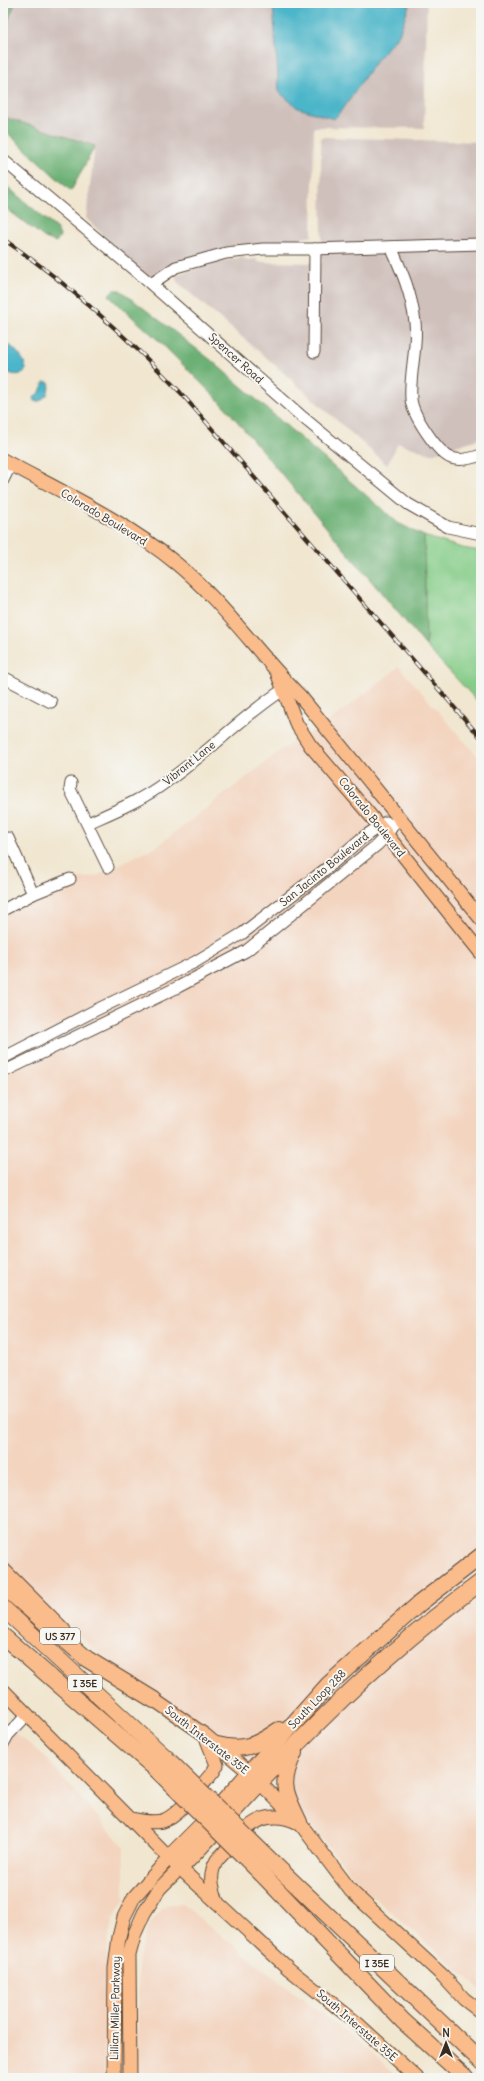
<svg xmlns="http://www.w3.org/2000/svg" width="484" height="2081" viewBox="0 0 484 2081" font-family="Delius,sans-serif">
<rect width="100%" height="100%" fill="#f6f6f2"/>
<filter id="ink" filterUnits="userSpaceOnUse"><feTurbulence type="fractalNoise" baseFrequency=".025" numOctaves="2"/><feDisplacementMap in="SourceGraphic" scale="8" xChannelSelector="R" yChannelSelector="G"/><feConvolveMatrix kernelMatrix="1 2 1 2 8 2 1 2 1" color-interpolation-filters="sRGB"/></filter>
<filter id="wash" filterUnits="userSpaceOnUse"><feTurbulence type="fractalNoise" baseFrequency=".012" numOctaves="4" result="noise"/><feDisplacementMap in="SourceGraphic" scale="16" xChannelSelector="R" yChannelSelector="G"/><feGaussianBlur stdDeviation="0.9" result="paint"/><feColorMatrix in="noise" values="0 0 0 0 0 0 0 0 0 0 0 0 0 0 0 0 0 1.4 0 .05"/><feComposite in="paint" operator="in"/></filter>
<g filter="url(#wash)">
<rect width="100%" height="100%" fill="#f1e7d1"/>
<g fill="#f3d4bf">
<path d="M399,667L481,760V1990L364,1889L265,1771L114,1667L44,1604L3,1560V910L70,879L94,877L159,845L292,742L326,724Z"/>
<path d="M4,1725L41,1753L124,1847V1900L112,1921L107,1949L104,2078H3Z"/>
<path d="M170,1904H182L268,1973L369,2050L400,2078H138V1968L140,1951L149,1926L161,1909Z"/>
</g>
<g fill="#cfc0bb">
<path d="M15,3H427L424,128L314,127L312,236L176,267L151,284L86,218L95,146L7,118L3,108V35Z"/>
<path d="M321,137L481,142V438L431,454L398,443L387,465L268,359L177,282L176,276L182,273L218,262L243,257L245,260L257,259L258,262L322,263Z"/>
</g>
<path fill="#85cc88" stroke="#607b53" d="M424,536L462,548L481,551V705L426,646Z"/>
<g fill="#6cb074" stroke="#546d49">
<path d="M3,3H15L3,35Z"/>
<path d="M3,108L7,118L95,146L71,191L3,129Z"/>
<path d="M3,183L57,229L60,236L56,242L45,238L3,206Z"/>
<path d="M113,290H120L211,360L398,523L424,536L426,646L226,408L158,340L112,299L109,295Z"/>
</g>
<g fill="#4bb5c9" stroke="#437074">
<path d="M273,3H410L399,34L372,66L348,102L334,119L298,108L279,92Z"/>
<path d="M3,341C13,346 26,359 26,370C19,378 12,374 3,371Z"/>
<path d="M44,382H48L50,384L47,395L40,401H34L33,398L40,392Z"/>
</g>
</g>
<g filter="url(#ink)">
<g fill="none" stroke-linecap="round" stroke-linejoin="round">
<g stroke="#564639" stroke-width="13">
<g id="minor">
<path d="M3,160L151,284L300,415L408,504L448,527L481,534"/>
<path d="M391,247C403,274 411,292 415,322C418,348 409,373 411,399C412,414 437,452 451,458C460,461 473,458 481,455"/>
<path d="M151,284L176,267L226,253L263,249H312L481,244"/>
<path d="M314,352L315,249"/>
<path d="M3,480L11,464"/>
<path d="M3,677L51,702"/>
<path d="M71,783L70,789L108,867"/>
<path d="M88,823C115,811 142,800 166,782C207,754 241,717 283,690"/>
<path d="M8,838L33,894"/>
<path d="M3,910L33,894L70,879"/>
<path d="M3,1058L94,1011L195,962L243,933L327,868L362,838L386,822"/>
<path d="M3,1072L178,987L246,951L377,845L387,835L398,817"/>
<path d="M3,1744L8,1735L28,1714"/>
</g>
</g>
<g stroke="#564639" stroke-width="15">
<g id="major">
<path d="M3,460C62,492 125,521 177,564C224,603 258,654 301,697L481,919"/>
<path d="M278,675L296,723L310,745L387,835L481,953"/>
<path d="M3,1569L64,1630"/>
<path d="M3,1690L169,1858L289,1969L358,2024L417,2078"/>
<path d="M147,1695L205,1735L249,1772L299,1822L351,1891L443,1976L464,1999L481,2012"/>
<path d="M131,1819C141,1821 151,1823 162,1821C178,1817 202,1785 213,1772L217,1765L207,1740"/>
<path d="M217,1902C212,1886 208,1875 217,1860C243,1834 257,1805 297,1822"/>
<path d="M114,2078L115,1968L119,1937L124,1917L134,1897L169,1858"/>
<path d="M130,2078L129,1955L135,1933L144,1913L159,1889L180,1868"/>
</g>
</g>
<g stroke="#564639" stroke-width="18">
<g id="highway">
<path d="M3,1586L87,1659L154,1700"/>
<path d="M3,1608L166,1758"/>
<path d="M3,1636L156,1769"/>
<path d="M217,1745C244,1752 257,1745 279,1730"/>
<path d="M294,1753C279,1784 285,1793 299,1822"/>
<path d="M169,1858L212,1815L328,1685L420,1603L481,1556"/>
<path d="M274,1864L481,2061"/>
<path d="M180,1868C220,1827 258,1783 299,1742C355,1684 416,1630 481,1582"/>
<path d="M262,1874L403,2021L466,2078"/>
</g>
</g>
<use href="#minor" stroke="#fff" stroke-width="11"/>
<use href="#major" stroke="#fabc8b" stroke-width="13"/>
<use href="#highway" stroke="#fabc8b" stroke-width="16"/>
<g stroke="#3b2a1e" stroke-width="4">
<path id="rail" d="M3,239C68,283 125,335 180,392L481,738"/>
</g>
<use href="#rail" stroke="#f6f6f2" stroke-width="2.5" stroke-dasharray="8" stroke-linecap="butt"/>
<g stroke="#564639" stroke-width="18" stroke-linecap="butt">
<g id="highway-bridge">
<path d="M166,1758L274,1864"/>
<path d="M156,1769L262,1874"/>
</g>
</g>
<use href="#highway-bridge" stroke="#fabc8b" stroke-width="16"/>
</g>
</g>
<g text-anchor="middle" stroke-width="4" stroke-linejoin="round" paint-order="stroke">
<g fill="#f6f6f2" stroke="#73675e" stroke-width="1">
<rect x="40" y="1628" width="40" height="16" rx="3"/>
<rect x="68" y="1675" width="34" height="16" rx="3"/>
<rect x="360" y="1955" width="34" height="16" rx="3"/>
</g>
<g font-size="10" font-weight="bold" fill="#3b2a1e">
<text x="60" y="1640">US 377</text>
<text x="85" y="1687">I 35E</text>
<text x="377" y="1967">I 35E</text>
</g>
<g font-size="11" fill="#3b2a1e" stroke="#f6f6f2">
<text transform="translate(236 358) rotate(42)" y="4">Spencer Road</text>
<text transform="translate(104 517) rotate(31)" y="4">Colorado Boulevard</text>
<text transform="translate(189 763) rotate(-39)" y="4">Vibrant Lane</text>
<text transform="translate(372 817) rotate(51)" y="4">Colorado Boulevard</text>
<text transform="translate(324 869) rotate(-39)" y="4">San Jacinto Boulevard</text>
<text transform="translate(317 1699) rotate(-46)" y="4">South Loop 288</text>
<text transform="translate(207 1740) rotate(38)" y="4">South Interstate 35E</text>
<text transform="translate(115 2008) rotate(-89)" y="4">Lillian Miller Parkway</text>
<text transform="translate(357 2025) rotate(41)" y="4">South Interstate 35E</text>
</g>
</g>
<rect width="484" height="2081" fill="none" stroke="#f6f6f2" stroke-width="16"/>
<g transform="translate(446 2043)" stroke="#f6f6f2" stroke-width="3" paint-order="stroke">
<path d="M0-3L7 15L0 10L-7 15Z" fill="#3b2a1e"/>
<text y="-6" font-size="11" font-weight="bold" text-anchor="middle" fill="#3b2a1e">N</text>
</g>
</svg>
